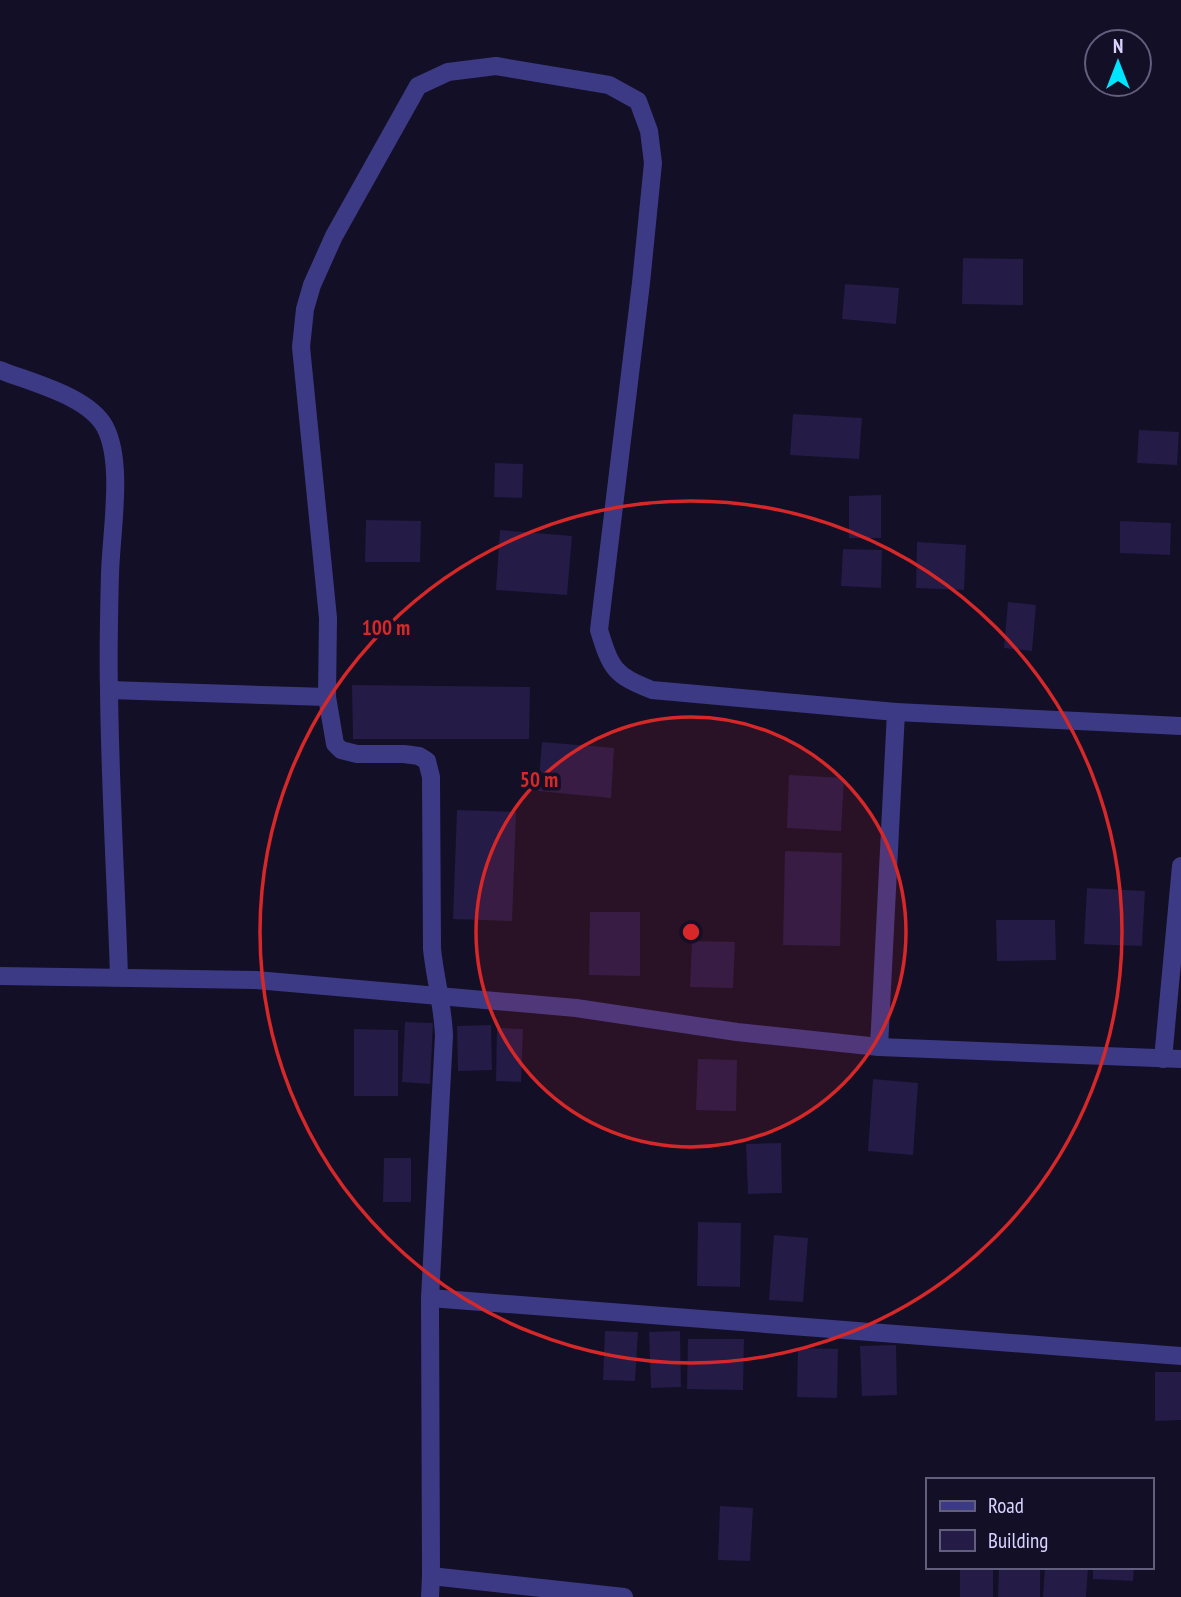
<svg xmlns="http://www.w3.org/2000/svg" width="1181" height="1597" viewBox="0 0 1181 1597" font-family="'PT Sans Narrow',sans-serif">
<rect width="100%" height="100%" fill="#130f26"/>
<g fill="#241b47">
<path d="M963,258L1023,259V305L962,304Z"/>
<path d="M845,284L899,288L896,324L842,319Z"/>
<path d="M793,414L862,418L859,459L790,455Z"/>
<path d="M1139,430L1179,432L1177,465L1137,463Z"/>
<path d="M495,463L523,464L522,498L494,497Z"/>
<path d="M881,495V538H849V496Z"/>
<path d="M366,520L421,521L420,562H365Z"/>
<path d="M1120,521L1171,523L1170,555L1120,553Z"/>
<path d="M500,530L572,536L567,595L496,590Z"/>
<path d="M917,542L966,545L964,590L916,588Z"/>
<path d="M843,549L882,550L881,588L841,586Z"/>
<path d="M1008,602L1036,605L1032,651L1004,648Z"/>
<path d="M352,685L530,687L529,739H353Z"/>
<path d="M542,742L614,748L611,798L538,791Z"/>
<path d="M789,775L844,778L841,831L787,828Z"/>
<path d="M457,810L516,812L512,921L453,919Z"/>
<path d="M785,851L842,853L840,946L783,945Z"/>
<path d="M1087,888L1145,891L1142,946L1084,944Z"/>
<path d="M590,912H640V976L589,975Z"/>
<path d="M996,920H1055L1056,960L997,961Z"/>
<path d="M692,941L735,942L733,988L690,987Z"/>
<path d="M405,1022L433,1023L430,1084L402,1082Z"/>
<path d="M491,1025L492,1070L458,1071L457,1026Z"/>
<path d="M497,1028L523,1029L521,1082L496,1081Z"/>
<path d="M354,1029L398,1030V1096H354Z"/>
<path d="M698,1059L737,1060L736,1111L696,1110Z"/>
<path d="M873,1079L918,1083L913,1155L868,1151Z"/>
<path d="M781,1143L782,1193L748,1194L746,1144Z"/>
<path d="M384,1158H411V1202H383Z"/>
<path d="M698,1222L741,1223L740,1287L697,1286Z"/>
<path d="M774,1235L808,1238L803,1302L769,1300Z"/>
<path d="M605,1331L638,1332L635,1381L603,1380Z"/>
<path d="M680,1331L681,1387L651,1388L649,1332Z"/>
<path d="M688,1339H744L743,1390L687,1389Z"/>
<path d="M896,1345L897,1395L862,1396L860,1346Z"/>
<path d="M798,1348L838,1349L837,1398L797,1397Z"/>
<path d="M1155,1372H1181V1420L1155,1421Z"/>
<path d="M720,1506L753,1508L750,1561L718,1560Z"/>
<rect x="960" y="1567" width="33" height="30"/>
<path d="M999,1567H1040V1597H998Z"/>
<path d="M1045,1567H1088L1086,1597H1043Z"/>
<path d="M1093,1567H1134L1133,1581L1093,1579Z"/>
</g>
<g fill="none" stroke-linecap="round" stroke-linejoin="round">
<g stroke="#3d3a85" stroke-width="18">
<path d="M0,370C32,383 88,396 105,427C124,463 111,533 110,574C109,613 108,652 109,690C110,786 116,881 119,976"/>
<path d="M109,690L327,697"/>
<path d="M0,976L256,980L576,1008L737,1032L879,1047L1181,1059"/>
<path d="M879,1047L896,712L1181,726"/>
<path d="M1163,1059L1181,866"/>
<path d="M430,1298L1181,1356"/>
<path d="M430,1597L431,1576"/>
<path d="M624,1597L431,1576L430,1298L444,1036C443,1006 435,978 432,949L431,777L427,761L419,756L404,754H357L341,750L335,744L327,697L328,618L301,347L305,309L312,285L334,236L418,86L448,72L496,66L609,85L638,101L649,131L653,163L641,283L599,630C611,669 614,675 652,690L896,712"/>
</g>
</g>
<circle cx="691" cy="932" r="215" fill="#d62828" fill-opacity=".12"/>
<g fill="none" stroke="#d62828" stroke-width="3.5">
<circle cx="691" cy="932" r="215"/>
<circle cx="691" cy="932" r="431"/>
</g>
<circle cx="691" cy="932" r="10" fill="#d62828" stroke="#130f26" stroke-width="3.5"/>
<g font-size="21" text-anchor="middle" font-weight="bold" fill="#d62828" stroke="#130f26" stroke-width="7" stroke-linejoin="round" paint-order="stroke">
<text x="386" y="635">100 m</text>
<text x="539" y="787">50 m</text>
</g>
<rect x="926" y="1478" width="228" height="91" fill="#130f26" stroke="#625e7d" stroke-width="2"/>
<rect x="940" y="1501" width="35" height="10" fill="#3d3a85" stroke="#625e7d" stroke-width="2"/>
<text x="988" y="1513" font-size="21" fill="#d9d4ff">Road</text>
<rect x="940" y="1530" width="35" height="21" fill="#241b47" stroke="#625e7d" stroke-width="2"/>
<text x="988" y="1548" font-size="21" fill="#d9d4ff">Building</text>
<g transform="translate(1118 63)"><circle r="33" fill="#130f26" stroke="#625e7d" stroke-width="2"/>
<path d="M0-5L12 26L0 18L-12 26Z" fill="#00e5ff"/>
<text y="-10" font-size="19" font-weight="bold" text-anchor="middle" fill="#d9d4ff">N</text>
</g>
</svg>
